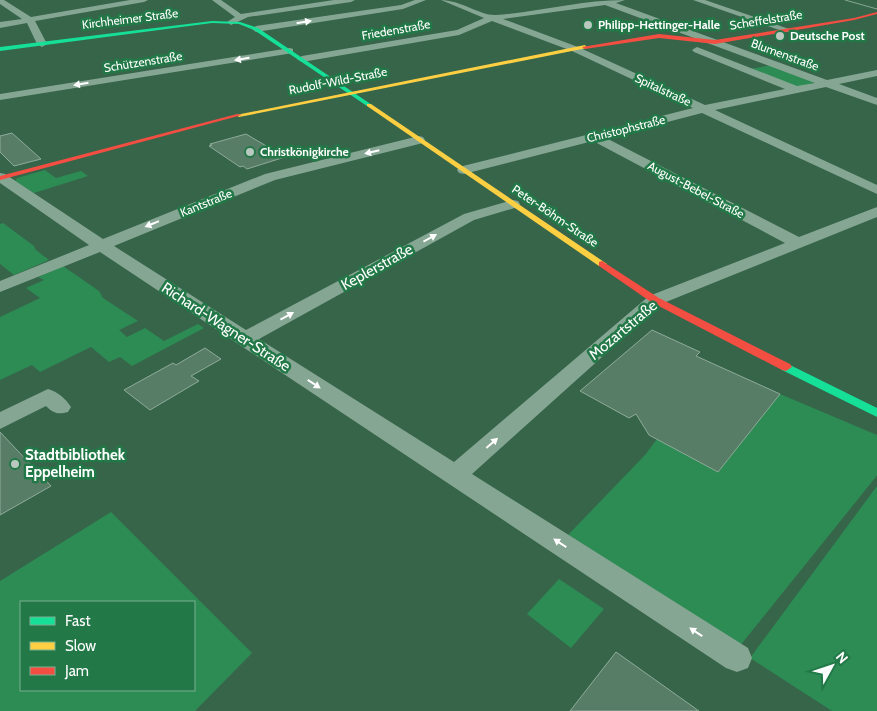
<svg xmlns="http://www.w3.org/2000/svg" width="877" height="711" viewBox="0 0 877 711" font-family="Cabin,sans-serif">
<rect width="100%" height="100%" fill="#36654a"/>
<g fill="#2d8b54" fill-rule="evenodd">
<path d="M772,65L819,82L798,87L750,69Z"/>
<path d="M45,170L56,178L81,171L88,176L34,193L15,181L17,178Z"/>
<path d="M3,223L34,246L36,250L49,260L14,275L0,264V224Z"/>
<path d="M63,266L99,291L103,298L138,321L119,330L127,337L145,328L164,341L198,324L204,328L132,366L120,357L109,362L91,347L40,372L32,365L0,380V317L40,298L26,288L44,280L38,277Z"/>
<path d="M780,394L877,435V475L875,478L739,647L568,535L645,455L657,439L718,472Z"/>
<path d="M877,486V711H832L750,658Z"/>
<path d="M111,512L252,653L195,711H0V581ZM21,602H194V690H21Z"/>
<path d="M559,579L604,609L571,648L527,614Z"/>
</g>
<g fill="#587d67" stroke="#8eab9a">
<path d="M12,133L41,159L14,166L0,152V136Z"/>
<path d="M246,134L285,157L247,169L243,166L240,167L209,146L212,145L210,144Z"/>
<path d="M652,330L700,352L696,356L780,394L718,472L649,435L636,414L629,418L580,391Z"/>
<path d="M205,348L221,359L191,376L199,381L150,410L124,390L173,363L176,365Z"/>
<path d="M0,432L51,486L0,515Z"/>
<path d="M616,652L699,711H570Z"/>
</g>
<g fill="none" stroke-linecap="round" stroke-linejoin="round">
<g fill="#86a694" fill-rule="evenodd">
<path d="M0,0H4L31,17L130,0H148L144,2L35,21L47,44L42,47L37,44L27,23L0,28V22L22,19L0,4Z"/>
<path d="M212,0H221L241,14L334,0H355L351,2L248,17L231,25L227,22L235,17Z"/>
<path d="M415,0H426L403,9L256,32L252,29L256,26L401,5Z"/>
<path d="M441,0C460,0 481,16 496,15C539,12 581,0 625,0L616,3L827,80L877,70V76L839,84L877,98V105L826,87L715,110L877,185V194L702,113L606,138L799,237L877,207V217L661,304L472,474L748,648L752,658L748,668L737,672L726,668L100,252L0,292V281L89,245L0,183V173L5,174L103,239L265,174L419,136L423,137L425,140L423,143L275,180L114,246L246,330L464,214L513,200L518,201L520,204L518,207L474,220L259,339L454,462L649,296L785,243L593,141L464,174L459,173L457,170L459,167L693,108L572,51L492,21L459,35L302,62L297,59L302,56L457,30L484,18ZM605,5L815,83L797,86L697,47L692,50L694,52L785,89L705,105L578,47L503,19Z"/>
<path d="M693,0H705L792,30L791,32H785Z"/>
<path d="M290,48L293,49V53L0,100V94Z"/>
<path d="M48,389C58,392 65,398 71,407L68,412C58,415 53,413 46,406L0,429V412Z"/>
</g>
<g fill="#16e098" fill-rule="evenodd">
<path d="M212,21L240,22L258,28L372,105L367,106L254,30L239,24L212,23L0,51V47Z"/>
<path d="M786,363L877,408V417L782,370L780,367Z"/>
</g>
<g fill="#ffcf43" fill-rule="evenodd">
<path d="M585,45L587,48L239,117L236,115Z"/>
<path d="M367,104H371L607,264L605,266H599L367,106Z"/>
</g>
<g fill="#f24e42" fill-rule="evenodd">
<path d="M877,12V14L854,20L715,44L659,38L585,49L582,47L659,34L715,40L854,18Z"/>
<path d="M237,114L242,115L0,180V176Z"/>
<path d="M602,261L659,298L790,364L792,367L786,371L782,370L651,302L599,266V262Z"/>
</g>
<path stroke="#89a695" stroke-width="1" d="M845,0L877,9"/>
</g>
<defs><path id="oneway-solid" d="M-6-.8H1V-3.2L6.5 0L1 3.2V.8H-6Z" transform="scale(1.25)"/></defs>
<g fill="#fff">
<use href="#oneway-solid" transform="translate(304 22) rotate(-9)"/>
<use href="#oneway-solid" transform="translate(242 59) rotate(171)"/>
<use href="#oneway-solid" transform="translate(81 84) rotate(171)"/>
<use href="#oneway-solid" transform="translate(372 152) rotate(167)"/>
<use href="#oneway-solid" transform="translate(152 224) rotate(158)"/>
<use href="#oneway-solid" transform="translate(430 238) rotate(-29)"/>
<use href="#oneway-solid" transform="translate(287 316) rotate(-29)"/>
<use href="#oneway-solid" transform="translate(314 384) rotate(33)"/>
<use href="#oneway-solid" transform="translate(492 443) rotate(-41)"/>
<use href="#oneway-solid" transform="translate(560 543) rotate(-147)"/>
<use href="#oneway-solid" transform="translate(696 632) rotate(-147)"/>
</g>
<g fill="#b9c9c0" stroke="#227947" stroke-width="2">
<circle cx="588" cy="25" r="5"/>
<circle cx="780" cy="36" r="5"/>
<circle cx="250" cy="152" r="5"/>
<circle cx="15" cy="464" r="5"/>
</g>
<g text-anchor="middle" stroke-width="5" stroke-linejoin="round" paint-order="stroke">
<g font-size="12" fill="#fff" stroke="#227947">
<text transform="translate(130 19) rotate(-7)" y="4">Kirchheimer Straße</text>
<text transform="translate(766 20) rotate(-9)" y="4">Scheffelstraße</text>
<text transform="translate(396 30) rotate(-10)" y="4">Friedenstraße</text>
<text transform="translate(785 55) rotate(20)" y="4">Blumenstraße</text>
<text transform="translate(143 62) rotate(-9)" y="4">Schützenstraße</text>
<text transform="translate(338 81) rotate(-11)" y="4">Rudolf-Wild-Straße</text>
<text transform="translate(663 90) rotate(25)" y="4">Spitalstraße</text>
<text transform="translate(626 129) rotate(-14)" y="4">Christophstraße</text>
<text transform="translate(696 190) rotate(28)" y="4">August-Bebel-Straße</text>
<text transform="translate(206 203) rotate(-22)" y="4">Kantstraße</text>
<text transform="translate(555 216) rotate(34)" y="4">Peter-Böhm-Straße</text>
</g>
<g font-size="12" font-weight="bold" fill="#fff" stroke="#227947" text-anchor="start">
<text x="598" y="29">Philipp-Hettinger-Halle</text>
<text x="790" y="40">Deutsche Post</text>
<text x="260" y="156">Christkönigkirche</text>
</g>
<g font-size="15" fill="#fff" stroke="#227947">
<text transform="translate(377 267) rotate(-29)" y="5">Keplerstraße</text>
<text transform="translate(226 327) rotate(33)" y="5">Richard-Wagner-Straße</text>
<text transform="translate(623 330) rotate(-40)" y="5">Mozartstraße</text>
</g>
<g font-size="15" font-weight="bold" fill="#fff" stroke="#227947" text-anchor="start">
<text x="25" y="460">Stadtbibliothek<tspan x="25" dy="17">Eppelheim</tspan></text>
</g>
</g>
<rect x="20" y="601" width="175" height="90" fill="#227947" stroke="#7aaf91"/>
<rect x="30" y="617" width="25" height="8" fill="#16e098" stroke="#7aaf91"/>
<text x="65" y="626" font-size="15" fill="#ffffff">Fast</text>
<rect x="30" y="642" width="25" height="8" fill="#ffcf43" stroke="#7aaf91"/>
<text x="65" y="651" font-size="15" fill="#ffffff">Slow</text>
<rect x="30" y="667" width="25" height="8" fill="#f24e42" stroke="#7aaf91"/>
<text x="65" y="676" font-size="15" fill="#ffffff">Jam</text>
<g transform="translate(832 666) rotate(50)" stroke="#227947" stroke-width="4" paint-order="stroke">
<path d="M0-4L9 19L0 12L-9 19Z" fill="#ffffff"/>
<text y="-8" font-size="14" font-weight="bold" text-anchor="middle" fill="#ffffff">N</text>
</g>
</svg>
